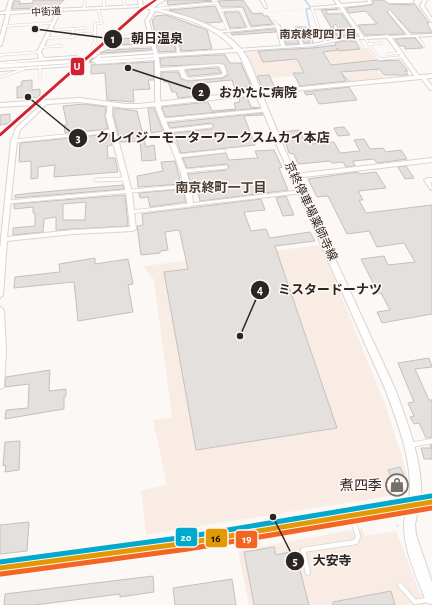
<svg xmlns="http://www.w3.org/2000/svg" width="432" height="605" viewBox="0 0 432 605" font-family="'Alegreya Sans','Noto Sans JP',sans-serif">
<rect width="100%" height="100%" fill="#fcf8f6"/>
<g fill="#f9ece5">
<path d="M317,45L324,52L369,48L377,60L389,59L395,68L378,70L385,79L351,82L343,72L257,79L242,51Z"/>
<path d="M321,245L386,407L406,470L408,493L146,535L141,490L167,485L153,420L172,417L154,280L143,266Z"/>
<path d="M362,528L365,536L396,531L420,593H424L428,605H249L238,551Z"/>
</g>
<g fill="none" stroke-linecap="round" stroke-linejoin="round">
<g stroke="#b7d8f7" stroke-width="1.5">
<path d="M305,0L311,8L306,9L313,44"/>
<path d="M341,73L350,82"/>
</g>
</g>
<g fill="#e4e0de" stroke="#c5c0be" fill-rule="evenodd">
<path d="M33,0H64L57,7L12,9L14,1H20L19,4L33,3Z"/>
<path d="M167,0H202L212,1L168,5Z"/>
<path d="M243,0L253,14L262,13L264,16H268L273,24L251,26L243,7H222L218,1Z"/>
<path d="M373,0H384L389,4L413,5L414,3L429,23H427L432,33H411L389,9L387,12L405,34L365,35L358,25L377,24L366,11L349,13L346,8L371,5L373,4Z"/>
<path d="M215,6L222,22L206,23L169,10Z"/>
<path d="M338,9L327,10L326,13L328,14H342L357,36H343L335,24L333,27L338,37L333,38L330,32L333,31L321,10Z"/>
<path d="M224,12H239L246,27L230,28Z"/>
<path d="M166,15L207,30L212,49L181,51L177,34L175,33L173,35L176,51L159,52L152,20L154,19L155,16Z"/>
<path d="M295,27H306L310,43H304L300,32L296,30Z"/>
<path d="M275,29L276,32L232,35L231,33Z"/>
<path d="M284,36H296L299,44H286Z"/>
<path d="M148,37L149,43L119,45L120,39Z"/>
<path d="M415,38L423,48L405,49V46H400L395,39Z"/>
<path d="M342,41H355L360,49L339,51L337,48L338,50L323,52L331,65L377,60L379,61L399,60L408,71H405L408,75H384L379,69L341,72L346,81L300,86L293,73H304L297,59L263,62L258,51L313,48L336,45L335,43Z"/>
<path d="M151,48V50L100,53L107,50Z"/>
<path d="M214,55H225L230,63H241L251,86L245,87L246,90L236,92L232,80L201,83L205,95L178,98L176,92H172L168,82H164V79H162V72H178L181,79L188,81L223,78L228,75L224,64L161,66L160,58Z"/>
<path d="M154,62V80H148L150,89L133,90L134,102L107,100L105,73L91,74V65Z"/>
<path d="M218,68L221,73L189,76L186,70Z"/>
<path d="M269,75L275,88L263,89L257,76Z"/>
<path d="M32,80V90L40,89V95L36,98L32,97L17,98V87L21,86L22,81Z"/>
<path d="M349,87L357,100L319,104L314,94L306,95L304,92Z"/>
<path d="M247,97L251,107L260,108L166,117L162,109V107L208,102L212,111L236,109L234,103L240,102L239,98Z"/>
<path d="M84,104L106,107L105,116L108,129L65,133L64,125H67L63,106Z"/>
<path d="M114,108L137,111L146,147L154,145L156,160L142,161L140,141L120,142L114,116Z"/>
<path d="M148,108H154L163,131L151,133Z"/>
<path d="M262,113L263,115L244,116L255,145L181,153L174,133L211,129L214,125L211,123L170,128L168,123Z"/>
<path d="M10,114V122L7,124L0,125V115Z"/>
<path d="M344,127L350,135L338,136L334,128Z"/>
<path d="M299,130L305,142L310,141L312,144L334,142L340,153L360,151L354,140L364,139L370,149L383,148L386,152L401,150L407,159L377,163L374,159L353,161L355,166L346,167L343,162L332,163L330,161L298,164L294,154L289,153L282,132Z"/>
<path d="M109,134L112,145L107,146L108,158H115L118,172L54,177L55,165L38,167V178L31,179V161L19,162L20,143Z"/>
<path d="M274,150L282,167L279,168L288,190L200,201L198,192H193L188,174L226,170L229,166L226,164L187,168L183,158L226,153L229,160L258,158L255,151Z"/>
<path d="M175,161L181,184L138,187L137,176L163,171L161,162Z"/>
<path d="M406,166L414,178L405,179L398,167Z"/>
<path d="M358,172L359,174L376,172L386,188L358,191L363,200H359L366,213L432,205V314L382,323L377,312L390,310L381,293H378L361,259L384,256L388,265L415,262L404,243L377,247L369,231L347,234L328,196L317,197L308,179Z"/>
<path d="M123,185L124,189L15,198V195L32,193Z"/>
<path d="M183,189L186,202L150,207L148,197L140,198L139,193Z"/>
<path d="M125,195L128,226L56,230V217L44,219L43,232L13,235V228L35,226V213H33V207L14,209V204ZM86,202L85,220H63V204Z"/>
<path d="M286,196L294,215L283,216L276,198Z"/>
<path d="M261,199L265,210L244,212L251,231L266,229L270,238L310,232L315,241L275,246L337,428L196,450L164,272L188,269L180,233L179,230L165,232L168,250L160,251V253L141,255L137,226L143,225L142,214Z"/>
<path d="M95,258V264L128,259L133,284L128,285L133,312L78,321L74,282L14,288L15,277L60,272L59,264Z"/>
<path d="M429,358L432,367L415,369L429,400H432V437L426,438L419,423L414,424L410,417L414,416L408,403L414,402L398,363Z"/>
<path d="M50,370L49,391L66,389V396L64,397V409L5,419L6,410L28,408L29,384L5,387L6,377Z"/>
<path d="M20,441L19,470L5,472L6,465L3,466L5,442Z"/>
<path d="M430,445H432V459H424L421,448H431Z"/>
<path d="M400,467L404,475L400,476L406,491L394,493L389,480L392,479L388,470Z"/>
<path d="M29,522L27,551L0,554V525Z"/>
<path d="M274,547L276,555L295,551L309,605H254L244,552Z"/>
<path d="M153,576L154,592L120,597V594L35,605H4L5,594Z"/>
<path d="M232,579L236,605H175L173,588Z"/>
<path d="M391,591L395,605H333V602Z"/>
</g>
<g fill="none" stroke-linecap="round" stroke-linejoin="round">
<path stroke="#d2cecc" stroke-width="5.5" stroke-dasharray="5.5 3" stroke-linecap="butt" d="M72,62L98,60"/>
<g stroke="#d8d4d2" stroke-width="3">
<g id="lane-far2">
<path d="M104,0V8"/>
<path d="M124,1L125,7"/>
<path d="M84,8L85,0"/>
<path d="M312,8L321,35L326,42"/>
<path d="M153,9L217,3L228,30"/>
<path d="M220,10L241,9L249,28"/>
<path d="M389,11L410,36"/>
<path d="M328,12L344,11"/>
<path d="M274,21L278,26"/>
<path d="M4,26L53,23"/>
<path d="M335,26L342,39"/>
<path d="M73,29L85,28"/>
<path d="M49,30L73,29V35L95,33"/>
<path d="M280,33H298L302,46"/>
<path d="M151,34L119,37L107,48L153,45"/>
<path d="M175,35L179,54"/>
<path d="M416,36L424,46"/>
<path d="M46,38L73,37"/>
<path d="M356,38L363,48"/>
<path d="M365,38L379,59L404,57"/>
<path d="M369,44L381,43"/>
<path d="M41,47L61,46"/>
<path d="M92,48L95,41V24L102,23L98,8"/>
<path d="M387,54L400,53"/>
<path d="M0,55L39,52"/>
<path d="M40,68V76"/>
<path d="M0,77L24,69"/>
</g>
</g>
<g stroke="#d8d4d2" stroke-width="4.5">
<g id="lane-far1">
<path d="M164,120L266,110"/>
<path d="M168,131L211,126"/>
<path d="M14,141L113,131"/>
<path d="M178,156L224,151"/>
<path d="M184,171L226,167"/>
<path d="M96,180L126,179"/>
<path d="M8,202L188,186"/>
<path d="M131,212L190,205"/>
</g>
</g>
<g stroke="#d8d4d2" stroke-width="6">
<g id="lane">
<path d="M411,445L432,441"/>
<path d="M308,573L303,550L356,542L358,536L352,517"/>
<path d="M400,585L415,602L432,599"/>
</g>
</g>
<g stroke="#d8d4d2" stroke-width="2">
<g id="street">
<path d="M9,0H13L10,11L141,5L143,6L141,7L59,11L58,17L41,52L44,58L75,56L82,58V60L72,66L0,71V69L71,64L77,59L74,58L0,64V62L39,59L37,52L54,17L55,11L10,14L2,45L0,46V36L6,14H0V12L6,11Z"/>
<path d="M160,0H165L155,6L154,13L149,21L159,59L160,68L218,64L224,65L227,74L222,77L188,80L182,78L179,70L160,71V95L161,109L186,170L192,193L193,203L302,190L304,191V193L188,206L180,170L156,109L155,95V60L97,64L92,61L99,55L153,51L145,21L150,13L152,4ZM154,53V58L97,61L100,57ZM218,66L220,67L223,74L221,75L189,78L186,76L184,69Z"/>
<path d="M260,0H264L267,8H265Z"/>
<path d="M334,0H338L341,4L368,2L367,0H371L372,3L370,4L343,7L364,37L388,35L390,36L432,34V36L392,38L420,77L424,76L432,86V90H430L420,77L416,78L387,38L342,40L313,46L239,51H237V49L281,46L276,27L217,33L215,32L217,31L278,25L280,26L285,46L313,44L342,38L360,37L339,7L312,9L310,8L312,7L337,5Z"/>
<path d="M385,0H414L411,3H389Z"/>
<path d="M423,0H427L424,6L432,18V22H431L420,6Z"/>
<path d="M46,100L50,101L20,130L17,141L7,237L73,230L130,227L126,192L106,116L108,104L110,103L112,104V116L132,192L136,229L133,231L73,234L7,241L3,295L0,298V249L11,141L16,128Z"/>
<path d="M432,158V162L295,178L292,176L295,174Z"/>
<path d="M427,178H432V182H431L432,190L430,189L424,180Z"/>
<path d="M0,307L4,310L6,351L4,386L3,388L0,389Z"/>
</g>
</g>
<g stroke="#d8d4d2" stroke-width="2">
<g id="secondary">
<path d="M138,0H142L143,5C179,14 222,22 245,54C252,64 256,79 261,91L432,74V78L262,94L285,150L396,391C408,425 423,462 421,498L432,496V508L418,510L415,524L416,535L432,582V604L427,603C417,577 398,540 406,512L187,549L0,574V562L187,537L409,500C414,464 398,424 386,391L279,150L256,95L139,108H126L79,102L0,107V103L79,98L126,104H139L255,91L240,56L237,52L96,61V59L98,58L234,49C211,22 172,15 139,7Z"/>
<path d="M72,60L75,62L74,63L0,68V64Z"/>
</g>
</g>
<g stroke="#dddcdc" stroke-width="1" stroke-dasharray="0.5 2" stroke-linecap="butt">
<path d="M305,0L309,5"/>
<path d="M64,5L66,0"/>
<path d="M268,12L306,9"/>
<path d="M248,13L264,12"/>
<path d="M198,16L216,15"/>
</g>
<path stroke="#dddcdc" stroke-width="2" stroke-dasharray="1.5 4" stroke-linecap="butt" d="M397,525L400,530"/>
<use href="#lane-far2" stroke="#fffefe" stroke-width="2"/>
<use href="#lane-far1" stroke="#fffefe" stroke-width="3"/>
<use href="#lane" stroke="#fffefe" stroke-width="4.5"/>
<use href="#street" fill="#fffefe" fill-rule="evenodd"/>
<use href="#secondary" fill="#fffefe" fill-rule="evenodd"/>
<g stroke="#fff7f3" stroke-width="8">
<path id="bus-1" d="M0,568L187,543L432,502"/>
</g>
<g stroke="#fff7f3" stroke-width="8">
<path id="bus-2" d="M1,574L188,549L432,508"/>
</g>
<g stroke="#fff7f3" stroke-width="8">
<path id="bus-3" d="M0,562L186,537L431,496"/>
</g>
<use href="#bus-1" stroke="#e39904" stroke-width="5"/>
<use href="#bus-2" stroke="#f26522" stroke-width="5"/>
<use href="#bus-3" stroke="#00a9ce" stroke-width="5"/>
<g stroke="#fff7f3" stroke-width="3">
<path id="rail-1" d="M154,0H157L142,11L1,136H0V133L140,9Z"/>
</g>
<use href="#rail-1" fill="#d02332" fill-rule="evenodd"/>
</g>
<defs>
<g id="shop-ring" transform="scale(1.15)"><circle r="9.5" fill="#fff7f3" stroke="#74706d" stroke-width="1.5"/><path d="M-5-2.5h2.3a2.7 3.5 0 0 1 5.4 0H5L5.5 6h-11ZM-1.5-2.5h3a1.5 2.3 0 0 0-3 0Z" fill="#74706d"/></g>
</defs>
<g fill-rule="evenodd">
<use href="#shop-ring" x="397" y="485"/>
</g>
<g text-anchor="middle" stroke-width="3" stroke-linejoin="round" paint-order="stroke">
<g font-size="10" fill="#2b2623" stroke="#fff7f3">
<text transform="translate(46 11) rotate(-3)" y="4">中街道</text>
</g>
<g font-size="11" font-weight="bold" fill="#443a34" stroke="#fff7f3">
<text x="318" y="38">南京終町四丁目</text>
</g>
<g font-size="12" fill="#2b2623" stroke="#fff7f3">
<text transform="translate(311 211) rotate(65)" y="4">京終停車場薬師寺線</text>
</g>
<g font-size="13" font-weight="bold" fill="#443a34" stroke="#fff7f3">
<text x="221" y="192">南京終町一丁目</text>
</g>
<g font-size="14" fill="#2b2623" stroke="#fff7f3" text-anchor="end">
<text x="382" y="490">煮四季</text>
</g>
</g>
<path fill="none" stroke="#2b2623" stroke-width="1.5" d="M35 29L113 39M128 68L201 92M28 97L78 138M240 336L260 290M273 517L295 561"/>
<g fill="#2b2623" stroke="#fff7f3" stroke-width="1.5">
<circle cx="35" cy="29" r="4"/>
<circle cx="128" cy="68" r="4"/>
<circle cx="28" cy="97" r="4"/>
<circle cx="240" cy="336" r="4"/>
<circle cx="273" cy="517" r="4"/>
<circle cx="113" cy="39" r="10"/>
<circle cx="201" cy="92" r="10"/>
<circle cx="78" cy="138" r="10"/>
<circle cx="260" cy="290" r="10"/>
<circle cx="295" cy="561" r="10"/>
</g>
<g font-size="12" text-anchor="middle" font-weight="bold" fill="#fff">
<text x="113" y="43">1</text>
<text x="201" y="96">2</text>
<text x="78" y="142">3</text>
<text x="260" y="294">4</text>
<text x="295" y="565">5</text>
</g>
<g font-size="13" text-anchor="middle" font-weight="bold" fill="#2b2623" stroke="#fff7f3" stroke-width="3" stroke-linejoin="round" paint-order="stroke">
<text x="157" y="43">朝日温泉</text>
<text x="258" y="97">おかたに病院</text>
<text x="213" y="142">クレイジーモーターワークスムカイ本店</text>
<text x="330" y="294">ミスタードーナツ</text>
<text x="332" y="565">大安寺</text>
</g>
<g stroke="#fff7f3" stroke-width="1.5">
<rect x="70" y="57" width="15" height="19" rx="4" fill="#d02332"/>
<rect x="175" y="527" width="23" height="20" rx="4" fill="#00a9ce"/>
<rect x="205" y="528" width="23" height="20" rx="4" fill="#e39904"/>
<rect x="235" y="530" width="23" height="19" rx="4" fill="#f26522"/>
</g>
<g font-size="11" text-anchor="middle" font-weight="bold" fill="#fff">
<text x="77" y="70">U</text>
<text x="186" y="541">20</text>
<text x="247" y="543">19</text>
</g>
<g font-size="11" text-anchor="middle" font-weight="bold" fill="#111">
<text x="216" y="542">16</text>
</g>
</svg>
